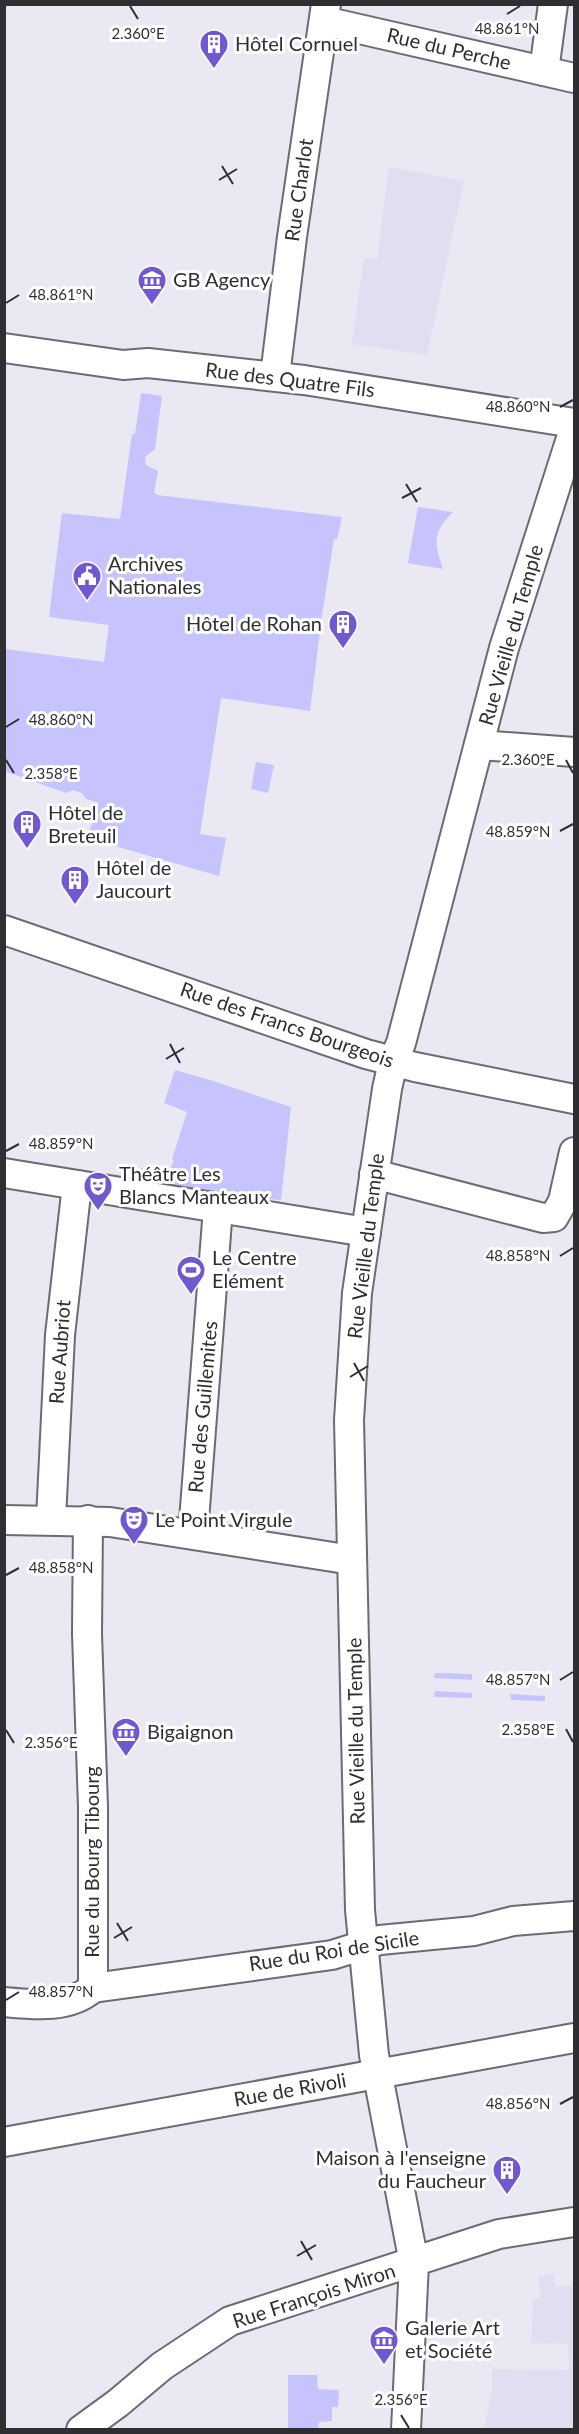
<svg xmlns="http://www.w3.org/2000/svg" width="579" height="2434" viewBox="0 0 579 2434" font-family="Lato,sans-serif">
<rect width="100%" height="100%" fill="#e9e8f3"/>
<g fill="#e0dff2">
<path d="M389,167L464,181L427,355L352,344L364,258L377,259Z"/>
<path d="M553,2273L556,2287L574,2285V2429H484L492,2389V2369L569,2370L568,2344L531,2343L533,2299L541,2298L538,2277Z"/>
</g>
<g fill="#c7c3fd">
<path d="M141,393L162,396L155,449L145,457L146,465L158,471L154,492L157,495L342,517L337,539H334L322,615L310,711L221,698L200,834L226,838L219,876L87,838L99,803L86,799L82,793L73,790L66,793L7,772L5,773V649L104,662L109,625L49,617L62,513L120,519L132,434H135Z"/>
<path d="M418,507L453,512C432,533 434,542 443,569L408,563Z"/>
<path d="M256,762L274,765L268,793L251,789Z"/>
<path d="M175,1070L210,1080L291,1107L281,1200L191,1194L138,1181L141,1168L166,1176L169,1173L174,1160L172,1159L187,1112L164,1103Z"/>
<path d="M435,1673L472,1674V1680L434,1678Z"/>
<path d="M511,1675L546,1677V1682L512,1681Z"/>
<path d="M435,1691L472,1693V1698L434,1697Z"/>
<path d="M510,1694L545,1696V1701L511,1700Z"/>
<path d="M288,2375H317L318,2389L339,2390L338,2407H332V2421L319,2422L318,2429H288Z"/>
</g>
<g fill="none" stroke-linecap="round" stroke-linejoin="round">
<g stroke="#6b6b74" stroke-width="32">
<g id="minor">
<path d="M324,21L574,78"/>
<path d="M544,71L553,4"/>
<path d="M4,348L123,365L148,363L304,380L574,423"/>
<path d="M275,376L292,237L326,4"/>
<path d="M479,745L574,752"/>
<path d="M4,930L366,1054L415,1067L574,1099"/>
<path d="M4,1173L366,1232"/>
<path d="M374,1174L543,1218L554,1217L563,1201L574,1152"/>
<path d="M51,1519L60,1335L77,1185"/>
<path d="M4,1520L110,1522L352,1560"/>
<path d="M88,1520L87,1634L93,1807V1988"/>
<path d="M193,1534L218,1208"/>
<path d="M93,1988L332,1955L380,1940L474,1931L513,1921L574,1916"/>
<path d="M4,2002C35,2005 69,2009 93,1988"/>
<path d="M4,2142L574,2038"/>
<path d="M81,2430L118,2403L162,2366L230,2321L499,2234L574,2222"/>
<path d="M406,2430L414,2263L374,2055L360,1910L349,1420L357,1293L387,1089L393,1062L401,1043L504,648L574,429"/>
</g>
</g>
<use href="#minor" stroke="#fff" stroke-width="28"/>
</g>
<path fill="none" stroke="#2f2f33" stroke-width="2" d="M130,6L138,19M507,14L520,6M222,166L233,184M219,180L237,169M6,303L19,295M560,407L573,400M406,484L417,502M402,498L421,488M6,727L19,719M6,760L14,773M566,760L573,773M560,831L573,824M170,1044L180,1063M166,1059L184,1048M6,1151L19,1144M560,1256L573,1248M354,1363L364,1381M350,1377L368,1366M6,1575L19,1568M560,1680L573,1672M566,1729L573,1742M6,1730L14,1743M117,1923L128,1941M114,1938L132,1927M6,2000L19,1992M560,2104L573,2097M301,2241L312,2260M297,2256L316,2245M401,2415L409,2428"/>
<defs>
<g id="building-pin" transform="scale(1.5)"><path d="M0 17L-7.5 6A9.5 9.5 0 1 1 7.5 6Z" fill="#7058d2" stroke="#fff"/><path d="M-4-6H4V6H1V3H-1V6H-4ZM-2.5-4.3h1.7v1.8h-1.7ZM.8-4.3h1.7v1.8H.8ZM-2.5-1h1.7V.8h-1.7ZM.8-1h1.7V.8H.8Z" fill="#fff"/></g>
<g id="museum-pin" transform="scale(1.5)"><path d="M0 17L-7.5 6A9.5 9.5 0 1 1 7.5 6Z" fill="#7058d2" stroke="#fff"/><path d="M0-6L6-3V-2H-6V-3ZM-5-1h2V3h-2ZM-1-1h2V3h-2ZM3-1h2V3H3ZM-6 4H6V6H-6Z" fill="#fff"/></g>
<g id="civic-pin" transform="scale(1.5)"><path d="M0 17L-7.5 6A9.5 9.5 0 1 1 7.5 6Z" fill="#7058d2" stroke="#fff"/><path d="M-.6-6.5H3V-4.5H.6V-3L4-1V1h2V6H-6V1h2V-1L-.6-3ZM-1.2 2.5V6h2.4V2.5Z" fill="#fff"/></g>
<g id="theatre-pin" transform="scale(1.5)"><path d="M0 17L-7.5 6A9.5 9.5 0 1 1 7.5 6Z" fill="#7058d2" stroke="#fff"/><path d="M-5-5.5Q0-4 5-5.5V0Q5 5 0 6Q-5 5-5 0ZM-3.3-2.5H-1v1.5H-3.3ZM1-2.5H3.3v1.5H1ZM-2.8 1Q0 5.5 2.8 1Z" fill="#fff"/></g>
<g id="stadium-pin" transform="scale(1.5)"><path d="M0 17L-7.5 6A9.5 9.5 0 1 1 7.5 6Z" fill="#7058d2" stroke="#fff"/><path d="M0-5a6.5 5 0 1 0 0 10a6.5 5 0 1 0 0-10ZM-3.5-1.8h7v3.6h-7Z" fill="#fff"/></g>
</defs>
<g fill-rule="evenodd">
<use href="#building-pin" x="214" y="44"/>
<use href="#museum-pin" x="152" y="280"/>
<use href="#civic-pin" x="87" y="576"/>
<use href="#building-pin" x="343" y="624"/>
<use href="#building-pin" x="27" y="824"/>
<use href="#building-pin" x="75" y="880"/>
<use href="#theatre-pin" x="98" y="1186"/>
<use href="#stadium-pin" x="191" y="1270"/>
<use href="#theatre-pin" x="134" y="1520"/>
<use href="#museum-pin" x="126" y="1732"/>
<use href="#building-pin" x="507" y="2170"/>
<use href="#museum-pin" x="384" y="2340"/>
</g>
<g text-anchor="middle" stroke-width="6" stroke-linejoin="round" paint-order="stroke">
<g font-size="20" fill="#2f2f33" stroke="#fff" text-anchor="start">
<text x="235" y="51">Hôtel Cornuel</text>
<text x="173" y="287">GB Agency</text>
<text x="108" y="571">Archives<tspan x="108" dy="23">Nationales</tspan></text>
<text x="322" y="631" text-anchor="end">Hôtel de Rohan</text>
<text x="48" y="820">Hôtel de<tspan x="48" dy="23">Breteuil</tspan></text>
<text x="96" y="875">Hôtel de<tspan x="96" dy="23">Jaucourt</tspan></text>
<text x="119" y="1181">Théâtre Les<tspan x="119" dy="23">Blancs Manteaux</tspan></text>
<text x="212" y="1265">Le Centre<tspan x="212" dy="23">Elément</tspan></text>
<text x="155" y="1527">Le Point Virgule</text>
<text x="147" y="1739">Bigaignon</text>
<text x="486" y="2165" text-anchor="end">Maison à l'enseigne<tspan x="486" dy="23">du Faucheur</tspan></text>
<text x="405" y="2335">Galerie Art<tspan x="405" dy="23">et Société</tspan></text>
</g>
<g font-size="20" fill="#2f2f33" stroke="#fff">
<text transform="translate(449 49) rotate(13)" y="7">Rue du Perche</text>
<text transform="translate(299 190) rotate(-82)" y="7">Rue Charlot</text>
<text transform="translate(290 380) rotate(7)" y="7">Rue des Quatre Fils</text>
<text transform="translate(511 635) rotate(-74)" y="7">Rue Vieille du Temple</text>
<text transform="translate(287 1025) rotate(19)" y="7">Rue des Francs Bourgeois</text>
<text transform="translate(366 1246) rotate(-83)" y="7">Rue Vieille du Temple</text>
<text transform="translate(60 1352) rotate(-86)" y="7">Rue Aubriot</text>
<text transform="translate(203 1407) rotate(-85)" y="7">Rue des Guillemites</text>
<text transform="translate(356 1731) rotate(-91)" y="7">Rue Vieille du Temple</text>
<text transform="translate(92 1862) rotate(-90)" y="7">Rue du Bourg Tibourg</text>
<text transform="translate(334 1951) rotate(-9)" y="7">Rue du Roi de Sicile</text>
<text transform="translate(290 2090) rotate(-10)" y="7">Rue de Rivoli</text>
<text transform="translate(314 2296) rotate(-18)" y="7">Rue François Miron</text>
</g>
</g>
<g font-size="15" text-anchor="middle" fill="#2f2f33" stroke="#fff" stroke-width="6" stroke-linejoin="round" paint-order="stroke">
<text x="507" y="34">48.861°N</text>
<text x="138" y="39">2.360°E</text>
<text x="61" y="300">48.861°N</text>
<text x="518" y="412">48.860°N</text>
<text x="61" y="725">48.860°N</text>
<text x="528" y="765">2.360°E</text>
<text x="51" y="779">2.358°E</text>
<text x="518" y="837">48.859°N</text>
<text x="61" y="1149">48.859°N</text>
<text x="518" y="1261">48.858°N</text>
<text x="61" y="1573">48.858°N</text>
<text x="518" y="1685">48.857°N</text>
<text x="528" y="1735">2.358°E</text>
<text x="51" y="1748">2.356°E</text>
<text x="61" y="1997">48.857°N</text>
<text x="518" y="2109">48.856°N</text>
<text x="401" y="2405">2.356°E</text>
</g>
<rect width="579" height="2434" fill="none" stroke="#2f2f33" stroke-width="12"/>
</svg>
